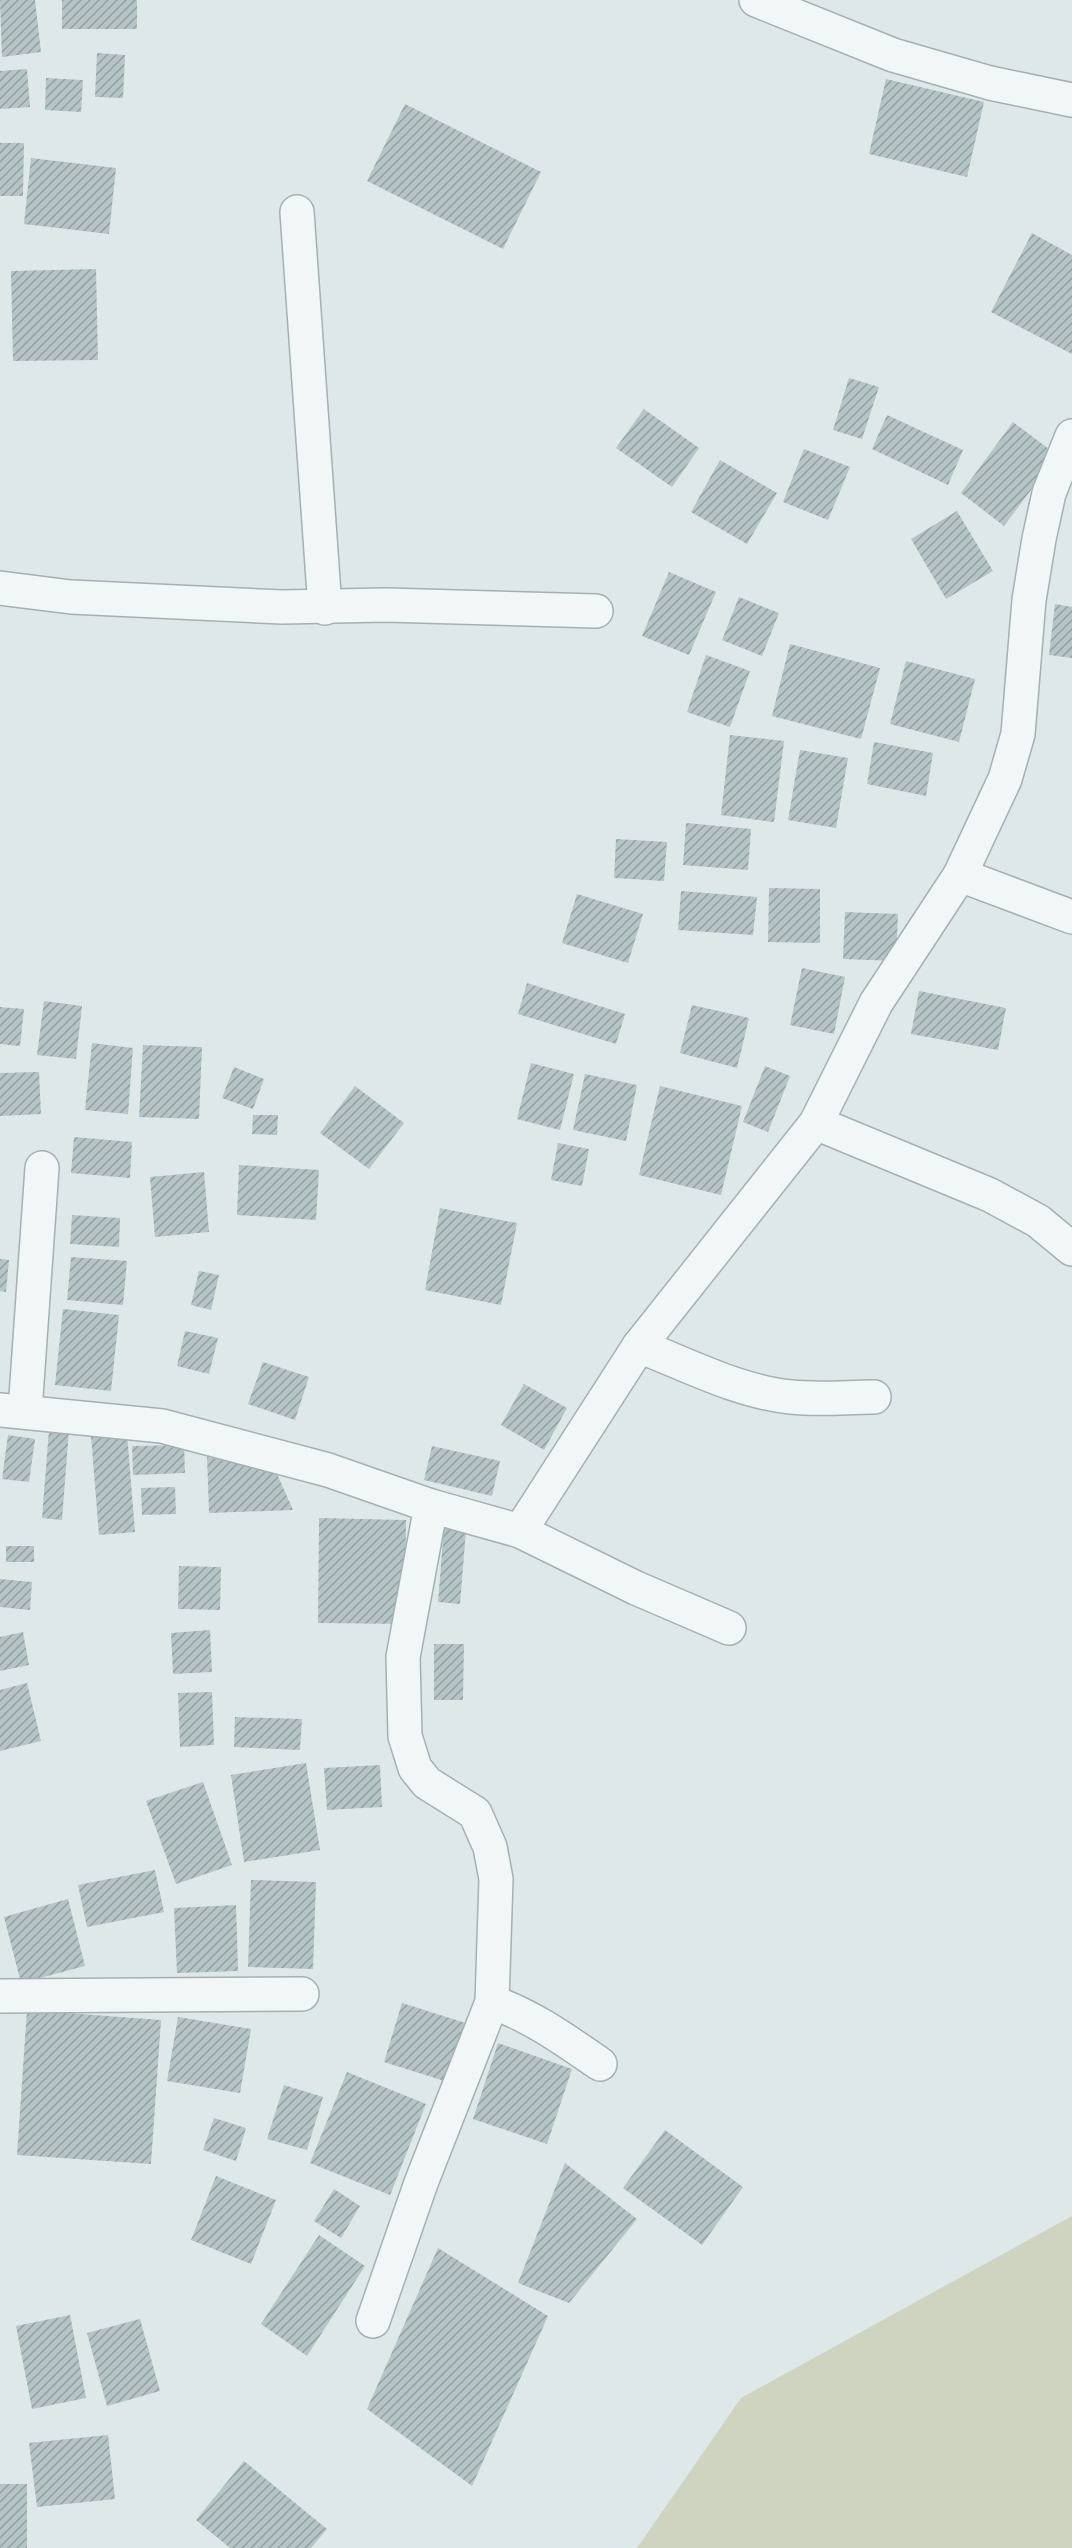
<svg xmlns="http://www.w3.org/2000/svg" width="1072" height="2548" viewBox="0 0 1072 2548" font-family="'PT Sans',sans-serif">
<defs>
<pattern id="building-hatch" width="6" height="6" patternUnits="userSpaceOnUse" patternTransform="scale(1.5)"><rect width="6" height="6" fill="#b5c4c6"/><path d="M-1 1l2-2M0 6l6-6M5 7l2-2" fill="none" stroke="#93a0a2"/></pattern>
</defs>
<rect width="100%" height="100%" fill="#dee8e9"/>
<path fill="#ced4bf" d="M1072,2216V2548H637L741,2398Z"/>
<g fill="url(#building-hatch)">
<path d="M0,0H35L41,52L2,57Z"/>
<rect x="62" y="0" width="75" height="29"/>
<path d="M97,53L125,55L123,98L95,97Z"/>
<path d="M27,69L30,107L0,109V71Z"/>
<path d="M46,78L83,80L81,112L45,110Z"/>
<path d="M886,79L984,102L967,177L869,154Z"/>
<path d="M405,104L541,172L503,249L367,181Z"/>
<path d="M0,143H24L23,196H0Z"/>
<path d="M31,158L116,168L109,234L24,224Z"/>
<path d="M1032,233L1072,255V354L991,312Z"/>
<path d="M96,269L98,360L13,361L11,271Z"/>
<path d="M849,378L879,387L862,439L833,430Z"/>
<path d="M644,409L699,448L672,487L616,448Z"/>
<path d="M887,415L963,450L948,485L872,449Z"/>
<path d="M1013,422L1057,455L1004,526L961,493Z"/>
<path d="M804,449L850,467L828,520L783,502Z"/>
<path d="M720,460L777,493L747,544L691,512Z"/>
<path d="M957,511L993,571L946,599L911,539Z"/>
<path d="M669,572L716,592L689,655L642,636Z"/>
<path d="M739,597L779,613L762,656L722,640Z"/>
<path d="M1055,604L1072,607V658L1049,655Z"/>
<path d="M790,644L880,668L861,739L772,716Z"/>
<path d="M706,655L750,671L730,727L687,712Z"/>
<path d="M906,661L975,679L959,742L890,724Z"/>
<path d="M730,735L784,741L774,822L721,815Z"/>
<path d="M874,742L933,753L926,796L867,784Z"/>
<path d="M800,750L848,758L836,828L788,820Z"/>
<path d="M686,823L751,829L748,870L683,865Z"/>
<path d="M616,839L667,842L664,881L614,878Z"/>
<path d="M769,888L820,889V943L768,942Z"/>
<path d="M681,891L757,897L753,935L678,930Z"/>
<path d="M577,894L643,914L628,963L562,943Z"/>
<path d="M845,912L898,914L896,961L843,959Z"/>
<path d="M802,968L845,977L834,1034L790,1025Z"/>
<path d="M527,983L625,1014L616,1044L518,1014Z"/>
<path d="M919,991L1006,1008L998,1050L911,1034Z"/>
<path d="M44,1001L82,1006L76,1059L37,1055Z"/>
<path d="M692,1005L749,1018L737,1068L680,1053Z"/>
<path d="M0,1007L24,1009L20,1046L0,1044Z"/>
<path d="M92,1043L133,1048L128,1114L85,1110Z"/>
<path d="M143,1045L202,1047L199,1119L139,1117Z"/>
<path d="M531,1063L574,1074L560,1130L517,1119Z"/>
<path d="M765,1066L790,1076L768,1132L743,1122Z"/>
<path d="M234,1067L264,1079L253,1109L222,1098Z"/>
<path d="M39,1072L41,1114L0,1116V1073Z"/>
<path d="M585,1074L637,1085L626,1141L573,1130Z"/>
<path d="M355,1086L404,1123L369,1169L320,1133Z"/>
<path d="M660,1086L742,1106L721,1195L639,1175Z"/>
<path d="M253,1115H278L277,1135L252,1134Z"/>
<path d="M74,1137L132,1142L130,1178L71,1173Z"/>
<path d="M558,1143L589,1149L582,1186L551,1180Z"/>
<path d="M239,1165L319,1170L316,1220L237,1215Z"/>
<path d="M204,1172L209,1232L155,1237L150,1177Z"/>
<path d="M440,1208L517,1223L501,1305L425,1290Z"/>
<path d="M72,1215L120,1218L119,1247L70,1244Z"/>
<path d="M71,1257L127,1261L123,1305L67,1300Z"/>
<path d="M0,1259L9,1260L6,1292L0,1291Z"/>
<path d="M199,1271L219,1275L211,1310L191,1305Z"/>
<path d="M63,1309L119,1315L111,1391L55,1385Z"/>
<path d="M185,1331L218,1338L209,1374L177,1366Z"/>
<path d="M263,1362L309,1377L295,1420L248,1404Z"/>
<path d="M524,1384L567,1408L544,1450L501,1425Z"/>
<path d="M49,1429L69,1430L62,1520L42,1518Z"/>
<path d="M127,1433L135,1532L99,1535L91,1436Z"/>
<path d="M8,1435L35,1439L29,1482L2,1479Z"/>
<path d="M184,1445L185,1473L133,1475L132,1446Z"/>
<path d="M432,1446L500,1461L492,1496L424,1480Z"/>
<path d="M207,1457L274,1467L293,1510L209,1513Z"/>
<path d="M175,1487L176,1514L142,1515L141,1488Z"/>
<path d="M319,1518L406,1520L405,1624L318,1623Z"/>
<path d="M444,1528L466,1530L460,1604L438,1602Z"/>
<rect x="6" y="1546" width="28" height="16"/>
<path d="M179,1566L221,1567L220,1610L178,1609Z"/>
<path d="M0,1579L32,1582L30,1610L0,1607Z"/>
<path d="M210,1630L212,1672L173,1674L171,1633Z"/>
<path d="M23,1632L29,1665L0,1671V1637Z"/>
<path d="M434,1644H464L463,1700H434Z"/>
<path d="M27,1683L41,1741L0,1751V1690Z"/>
<path d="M212,1692L214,1745L180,1747L178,1693Z"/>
<path d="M235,1717L302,1719L300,1750L234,1747Z"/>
<path d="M306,1763L320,1850L244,1862L231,1775Z"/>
<path d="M380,1765L382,1807L327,1810L324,1768Z"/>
<path d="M203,1782L232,1865L176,1884L146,1801Z"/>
<path d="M155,1870L164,1912L87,1927L78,1885Z"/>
<path d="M251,1880L316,1882L313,1969L248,1967Z"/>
<path d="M68,1899L85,1966L21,1983L4,1917Z"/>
<path d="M236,1905L238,1971L177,1973L174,1908Z"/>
<path d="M402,2003L472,2025L454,2084L384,2062Z"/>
<path d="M27,2010L161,2020L151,2164L17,2155Z"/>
<path d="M178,2017L251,2029L240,2093L167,2081Z"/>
<path d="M498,2043L572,2069L547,2144L473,2119Z"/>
<path d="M347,2072L426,2104L390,2195L310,2163Z"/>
<path d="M284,2085L323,2097L307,2150L267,2139Z"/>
<path d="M214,2118L246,2128L236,2161L203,2150Z"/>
<path d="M665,2130L743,2187L702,2245L623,2188Z"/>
<path d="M565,2163L637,2219L569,2303L518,2283Z"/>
<path d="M216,2176L276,2200L251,2264L191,2240Z"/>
<path d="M334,2189L360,2206L341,2238L314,2221Z"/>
<path d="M319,2235L365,2266L307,2356L261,2324Z"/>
<path d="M438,2248L548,2316L472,2486L367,2409Z"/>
<path d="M70,2315L86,2398L32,2409L16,2326Z"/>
<path d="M140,2319L160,2391L107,2406L87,2333Z"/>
<path d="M108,2435L115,2499L37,2507L29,2443Z"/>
<path d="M244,2461L327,2529L311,2548H230L196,2520Z"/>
<rect x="0" y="2484" width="27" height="64"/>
</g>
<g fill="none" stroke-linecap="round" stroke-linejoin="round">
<g stroke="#a3b1b3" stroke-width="36">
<g id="minor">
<path d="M756,0L893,55L990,83L1072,100"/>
<path d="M297,212L325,608"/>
<path d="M0,588L71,597L282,607L386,605L596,611"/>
<path d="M960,875L1072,917"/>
<path d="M816,1123L990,1195L1038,1221L1072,1249"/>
<path d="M639,1346C688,1365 739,1392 791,1397C819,1400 847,1397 874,1397"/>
<path d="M0,1410L162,1426L328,1470L431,1506L520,1531L636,1588L729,1628"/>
<path d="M25,1411L42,1168"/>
<path d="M520,1531L639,1346L816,1123L876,1003L960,875L1005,779L1018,734L1029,600L1039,539L1049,493L1072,436"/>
<path d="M0,1996L302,1994"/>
<path d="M492,2002C532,2016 565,2040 600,2064"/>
<path d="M373,2321L421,2183L492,2002L496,1879L490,1847L475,1813L427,1783L415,1768L405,1736L403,1657L431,1506"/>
</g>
</g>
<use href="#minor" stroke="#f1f6f7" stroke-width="33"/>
</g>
</svg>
